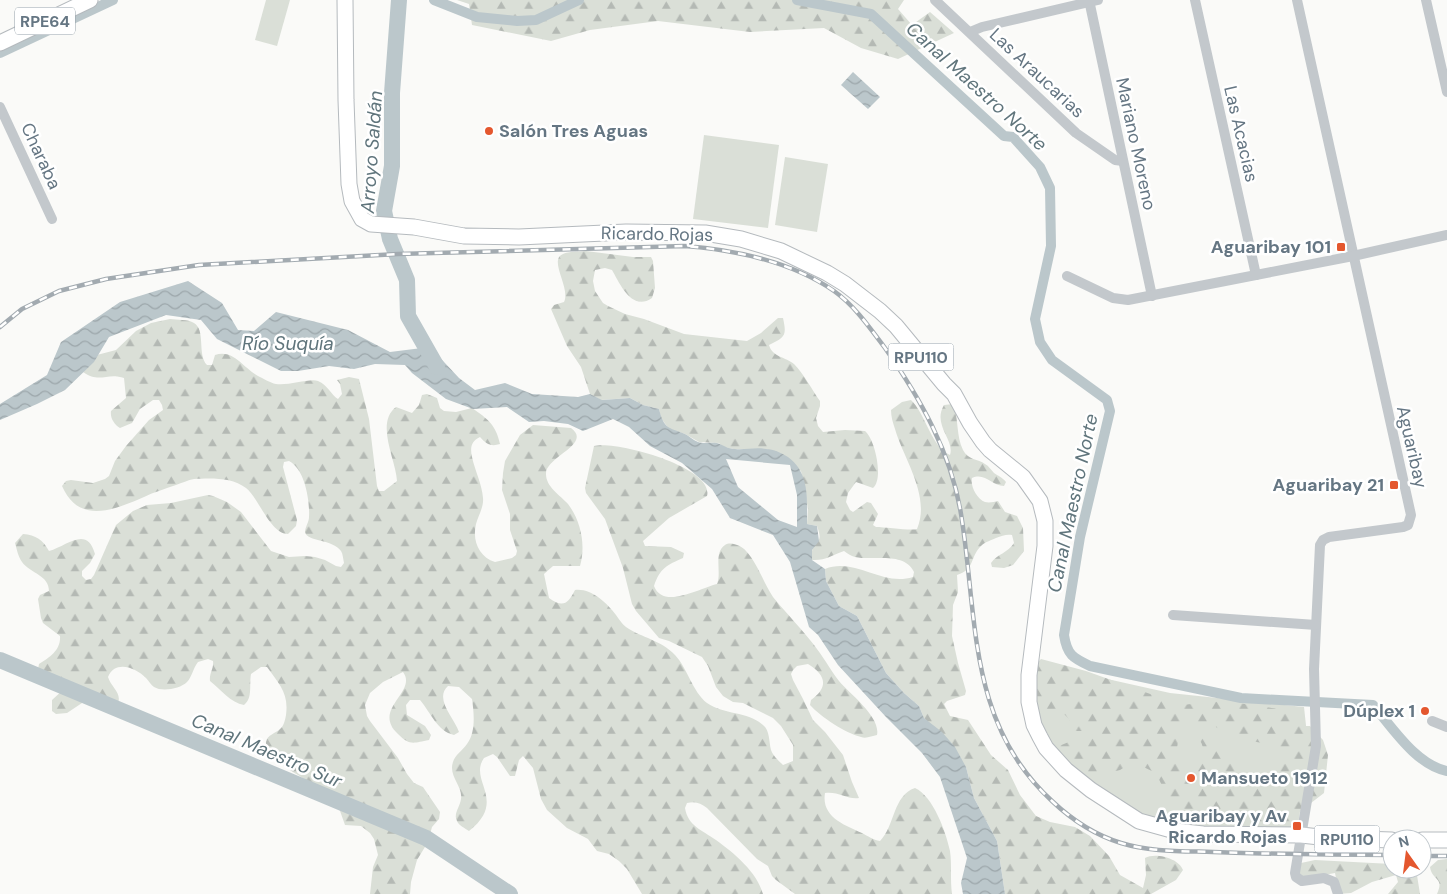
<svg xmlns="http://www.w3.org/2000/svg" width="1447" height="894" viewBox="0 0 1447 894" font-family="'DM Sans',sans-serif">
<defs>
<pattern id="forest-firs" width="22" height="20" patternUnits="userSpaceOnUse" patternTransform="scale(1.25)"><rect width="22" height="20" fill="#dadfd7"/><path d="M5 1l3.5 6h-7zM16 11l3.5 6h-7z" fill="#b4b9b4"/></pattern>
<pattern id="water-waves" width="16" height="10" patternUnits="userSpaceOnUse" patternTransform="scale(1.25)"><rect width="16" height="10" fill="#bbc7cb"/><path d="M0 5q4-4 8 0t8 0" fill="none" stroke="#9ca6aa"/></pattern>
</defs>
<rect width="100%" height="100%" fill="#fafaf8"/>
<g fill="#dadfd7">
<path d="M266,0H290L277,46L255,40Z"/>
<path d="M704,135L779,145L768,228L693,219Z"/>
<path d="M785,157L828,164L817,232L775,225Z"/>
<path d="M1040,664L1170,693L1304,707L1309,753L1297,831L1207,830L1143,816L1072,771L1049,742L1035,713Z"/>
</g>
<g fill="url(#forest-firs)" fill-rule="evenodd">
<path d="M457,0H904L898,9L912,25L930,12L954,33L898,59L861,48L824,28L750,32L658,21L590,30L551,41L472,25L469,4Z"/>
<path d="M586,251L633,257H651L653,261L655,288L652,298C632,312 620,284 612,270L605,268L595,270L593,281L595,291L603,303L608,306L625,314L644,319L684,334L747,341L761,333L778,318H783C787,336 785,337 769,345C772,357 786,357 794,364C804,374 812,390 820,401V406L816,418L818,426L823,432L845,430L865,431C875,439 884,479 873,488L856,482L848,493L846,502L850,510L853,512L867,502L871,503L878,514L873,525L876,527C885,527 912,531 917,529C931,496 904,460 895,429C893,423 891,417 891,410L902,402L911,400C925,413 932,448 950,455C955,440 932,425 944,405L953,404C959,419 956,436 963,450C968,460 978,459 985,464C989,466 991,470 994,473C998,476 1002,477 1006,482L1004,486C992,486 985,472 972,478C970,486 977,499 985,502C989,503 994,502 998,501L1005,512L1017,516L1023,528L1024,551L1013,565L1004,568L992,567L991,563C997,554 1008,553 1014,543L1012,535C1006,534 1002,536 996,538C992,540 985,542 982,545C969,557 976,569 957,575L958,592L953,605L952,636L958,663L966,691L965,695L947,701L944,704L950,716L968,720L991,755L1008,770L1020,795L1036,816L1050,822L1075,827L1090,836L1109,856L1120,875L1143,888L1146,875L1145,858C1155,852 1179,858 1183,870L1176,880L1151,894H1005L997,841L974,798L966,767L924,718L919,706L904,693L886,673L857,616L839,606L826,581L825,569C855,557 882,587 913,577L914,572C904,551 873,561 855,557C851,556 847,553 844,551C832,555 825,561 812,560C812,557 811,554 812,551C815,538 824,545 817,526L807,524L808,509L801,471L767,449H734L723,447L719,443L699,442L685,434L669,429L661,418L659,409L643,405L630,398L601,400L590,394L581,367L567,346L551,309L554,305L564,302C571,288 548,260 563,254C569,251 579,252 586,251Z"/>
<path d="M170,319C177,320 188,319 194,323C206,330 197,355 207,365H212L215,355C234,349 243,368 258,376C263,378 270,383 276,384C288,386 310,378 318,381C328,385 331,395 338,399L342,394L340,384L337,380L349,377L359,379L369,419L377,486L379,491H384L397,481C396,460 375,423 396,407L412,413L419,405L422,395L427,394L437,398L440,408L444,411L456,412L472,408C488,419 496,425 500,444C491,447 486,444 480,437C471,441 470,448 472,457C475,471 482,484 483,498C484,507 478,516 476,524C472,541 479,557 495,562L512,558L516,555L517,551L510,530V514L502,490L503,473L505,461L520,435L533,425L571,428C593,444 545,457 546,474C546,487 560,495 568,504C581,521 586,545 580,566H553L544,574L549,598C563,608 568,604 575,590C591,588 607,603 616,615C619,619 622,624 626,627C642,638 661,640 675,655C688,669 692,691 707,703C724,715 747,711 763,725C770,730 769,743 771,750C773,756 779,761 783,765L793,761V745L781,726L773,718L743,703L733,702L723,696L716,687L708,666L702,657L669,641L659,638L636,611L632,604L623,568L605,519L586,493L585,488L594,446C615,440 715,467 707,496L669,518L643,541L645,546L671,547L684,553L683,558C667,565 660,568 654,586C663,610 700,588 717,584C722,572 713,553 725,545C731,541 742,546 746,551C758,564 763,582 773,597C791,619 811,638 826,662C830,668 834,675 839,681C850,694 881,717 877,735C872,736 866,739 861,737C845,733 821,717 810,705L811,700C829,687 826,675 808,664L797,666L793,670L791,674L793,680L803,699L813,720L825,732L843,755L852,782L859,798C848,800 838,791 825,793C821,817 845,825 862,833C868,836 873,840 880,841C895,826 893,795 915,788C933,796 946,832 950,851C952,865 950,880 952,894H795L776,880L772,876L768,866L757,859L707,808C700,803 696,801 687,803L685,808C688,826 702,830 716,840C734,853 757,872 763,894H642L627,869L619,861L609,854L597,851L588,839L567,828L547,810L541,799L533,768L523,756L519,760L515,776H510L497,757L493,754L484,758C468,781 508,800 469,831C465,828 459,826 457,821C453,814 460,807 461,799C463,786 448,776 453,762C455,755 462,751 467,744C476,732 474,713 472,699L459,687L448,686C434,699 454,717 459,732L454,735C437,731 431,713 420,700H410L406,705L407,715L425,726L431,735L429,740C413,743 410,746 398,734C371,709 418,692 403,672L383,682L370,693L365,705L367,716L370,721L398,758L407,774L414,783L423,787L440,812L439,819L432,827L428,842L417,860L411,882L410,894H370L373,867L378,855L374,839L370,833L361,826L345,825L334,794C318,787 264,760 266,742C267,735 276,733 280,729C284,726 285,720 286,715C289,693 279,684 267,667H261L251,674C249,685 253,698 244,705C231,703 220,689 210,681C209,673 214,669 213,661L208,659L198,662C193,668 192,677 187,682C180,689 162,692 154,687C151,685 149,681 146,678C135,667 115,660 108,677C111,687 122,693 118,703L106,706L85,701L67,713L56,714L52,711V700L64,689C65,672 46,679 38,669L39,664C50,657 61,650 60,636L43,623L41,618L38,599L40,595L49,591C49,575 31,574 22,562C18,556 17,550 15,543L23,534C36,535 43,540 49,551C67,546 87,525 95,554L90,563L82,571V576L86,580L91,579L94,575L116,525L133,511L147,505L171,503L208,495L213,496L227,502L241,512L271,551L289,557L305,556L315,557L325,560L336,566L341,567L344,563C343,559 343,554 341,551C333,539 307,542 305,532C305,527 309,522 309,517C310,501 305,469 289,461L284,462L283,467L297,520L296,526L288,534C270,534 259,498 246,488C232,477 210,478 194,479C188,480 182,483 176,485C165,489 154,492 144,497C114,510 79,525 62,486L66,481L71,480L93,483L105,479L109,476L115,461L126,446L149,420L163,410L162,405L159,400H153L140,409L132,423L120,428C114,424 110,418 111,411L126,398L124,378C107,372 100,384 83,372L93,356L116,350L136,331L151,323Z"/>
<path d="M1041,659L1086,671L1181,705L1224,701L1279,709L1294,716L1305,726H1310L1323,740L1328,755L1324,793L1298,813L1291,827L1245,826L1232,820L1222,819L1192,818L1176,815L1156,773L1133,762L1120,770L1108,773L1106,767L1095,776L1084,775L1073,764L1059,746L1093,732L1088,723L1082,731H1075L1069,719L1061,711L1058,725L1054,726L1046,724L1032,696L1035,665ZM1193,725L1214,726L1236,738L1267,744L1266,747L1274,751L1278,764L1275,773L1269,777L1249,780L1240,774L1242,762L1230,759L1215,737L1197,736C1205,746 1205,754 1199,765L1189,767L1179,762L1176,753L1181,726Z"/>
<path d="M1447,859V894H1437C1445,877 1432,881 1430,867L1438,860Z"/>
<path d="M1315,860L1392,864V869H1416L1420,894H1388L1398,882L1396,875L1372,882L1351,893L1339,894L1335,873L1313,877L1298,876L1301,863Z"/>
</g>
<g fill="url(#water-waves)" fill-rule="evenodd">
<path d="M853,72L880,97L868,109L841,85Z"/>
<path d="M188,281L222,303L238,330L254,331L276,312L348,330L390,352L430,347L459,378L475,390L505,383L532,394L578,397L590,394L602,400L630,398L643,405L659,409C664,429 668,427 685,434C689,436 693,440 698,442C704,444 711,442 717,443C723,445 728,449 735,449C745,450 756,447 766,449C774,449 781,453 788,457C810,473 807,500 807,524L817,526L819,541L812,550V560L825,569L826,581L839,606L857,616L886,673L904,693L919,706L924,718L942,732L955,747L966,767L974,798L997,841L1005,894H963L961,883L967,858L940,777L922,753L886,717L838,665L818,635L809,627L790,562L773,535L730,518L712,489L682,463L650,446L629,427L613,419L583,431L568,424L544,421L529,422L507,407L473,409L446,399L412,373L405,365L375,364L354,369L329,366L298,371H281L217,339L201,320L166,315L109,337L94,362L65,390L37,404L0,420V404L47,375L61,342L120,302ZM726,459L790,465L797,495V527L778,520L738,487Z"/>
</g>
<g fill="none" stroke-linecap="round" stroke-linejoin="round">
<g stroke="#bbc7cb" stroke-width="10">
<path d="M434,0L477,17L517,21L536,20L579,0"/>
<path d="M797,0L871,14L1004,136L1013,137L1040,167L1050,188L1051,246L1035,319L1040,342L1052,360L1107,400L1110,411L1080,537L1064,635C1067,655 1073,658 1090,666L1241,698L1373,705C1392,727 1416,765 1447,771"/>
<path d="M0,53L113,0"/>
</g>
<g stroke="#bbc7cb" stroke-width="16">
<path d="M399,0L392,93V166L384,211L390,239L407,280L408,316L437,367"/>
<path d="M0,660L426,838L510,894"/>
</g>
<g stroke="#b5babe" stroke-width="17">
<g id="primary">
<path d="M345,0L346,100L349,184L352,201L362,219L371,224L414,227L464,236L519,237L626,232L705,233L741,239L781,251L827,273L845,284L880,311L896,326L944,384L954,394L970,423L983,442L990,450L1023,477L1040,501L1045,521V546L1029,675V702L1034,725L1040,737L1046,748L1066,770L1091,790L1139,821L1175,831L1203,834L1301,835L1329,838L1392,840"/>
<path d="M0,43L90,0"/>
<path d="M1422,840H1447"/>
</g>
</g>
<g stroke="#c3c8cc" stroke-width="10">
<path d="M935,0L1076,133L1115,160L1123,161"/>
<path d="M1089,0L1152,296"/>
<path d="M1195,0L1256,275"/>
<path d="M1297,0L1411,515L1408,525L1403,527L1329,537L1323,540L1320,545L1314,669L1316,746L1295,873L1296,877L1302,881L1324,878L1334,882L1338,894"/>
<path d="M1426,0L1447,92"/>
<path d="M970,32L982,27L1098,0"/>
<path d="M0,107L52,219"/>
<path d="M1067,276L1113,298L1128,300L1353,256L1447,235"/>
<path d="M1173,615L1316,625"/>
<path d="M1432,721L1447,727"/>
</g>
<use href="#primary" stroke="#fff" stroke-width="15"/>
<g stroke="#a2aab0" stroke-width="4.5">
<g id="rail">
<path d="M0,327L22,309L59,291L106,279L199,265L398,254L685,246C736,250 792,262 834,291C855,306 870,328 885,348C920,398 951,452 961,514C978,618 967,723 1052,801C1072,820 1095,835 1121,843C1150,852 1183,851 1213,852C1273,854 1332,855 1392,855"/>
<path d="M1422,856H1447"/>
</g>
</g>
<use href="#rail" stroke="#fff" stroke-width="2.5" stroke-dasharray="8" stroke-linecap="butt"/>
</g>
<g fill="#e4572e" stroke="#fff" stroke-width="2">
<circle cx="489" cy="131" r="5"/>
<rect x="1336" y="242" width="10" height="10" rx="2.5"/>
<rect x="1389" y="480" width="10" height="10" rx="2.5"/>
<circle cx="1425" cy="711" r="5"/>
<circle cx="1191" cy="778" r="5"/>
<rect x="1292" y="821" width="10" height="10" rx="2.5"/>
</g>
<g text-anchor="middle" stroke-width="5" stroke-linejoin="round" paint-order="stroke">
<g fill="#fff" stroke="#939fa8" stroke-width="1">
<rect x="15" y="7.5" width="60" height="27" rx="4"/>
<rect x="888.5" y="343.5" width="65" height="27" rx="4"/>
<rect x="1314.5" y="825.5" width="65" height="27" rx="4"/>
</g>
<g font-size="16" font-weight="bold" fill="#657683">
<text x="45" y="27">RPE64</text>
<text x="921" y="363">RPU110</text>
<text x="1347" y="845">RPU110</text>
</g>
<g font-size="18" fill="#657683" stroke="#fff">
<text transform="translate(1037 73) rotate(43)" y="6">Las Araucarias</text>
<text transform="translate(1241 134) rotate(77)" y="6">Las Acacias</text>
<text transform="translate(1136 144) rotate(78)" y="6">Mariano Moreno</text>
<text transform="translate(41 156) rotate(65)" y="6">Charaba</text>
<text transform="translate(657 234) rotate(1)" y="6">Ricardo Rojas</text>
<text transform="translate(1412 447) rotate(77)" y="6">Aguaribay</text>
</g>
<g font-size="18" font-weight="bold" fill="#657683" stroke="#fff" text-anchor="end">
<text x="499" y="137" text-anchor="start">Salón Tres Aguas</text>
<text x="1331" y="253">Aguaribay 101</text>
<text x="1384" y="491">Aguaribay 21</text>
<text x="1415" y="717">Dúplex 1</text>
<text x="1201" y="784" text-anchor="start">Mansueto 1912</text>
<text x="1287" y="822">Aguaribay y Av<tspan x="1287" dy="21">Ricardo Rojas</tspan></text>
</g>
<g font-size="19" font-style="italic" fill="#60757c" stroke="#fff">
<text transform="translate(977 86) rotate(42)" y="7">Canal Maestro Norte</text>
<text transform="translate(371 152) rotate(-86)" y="7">Arroyo Saldán</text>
<text x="288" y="350">Río Suquía</text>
<text transform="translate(1072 503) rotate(-78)" y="7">Canal Maestro Norte</text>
<text transform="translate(267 750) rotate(23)" y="7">Canal Maestro Sur</text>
</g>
</g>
<g transform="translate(1407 854) rotate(346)"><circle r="24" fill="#ffffff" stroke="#c1c8cd"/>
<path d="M0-4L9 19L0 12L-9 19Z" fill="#e4572e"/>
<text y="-8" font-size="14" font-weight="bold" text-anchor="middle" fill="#657683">N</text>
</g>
</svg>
